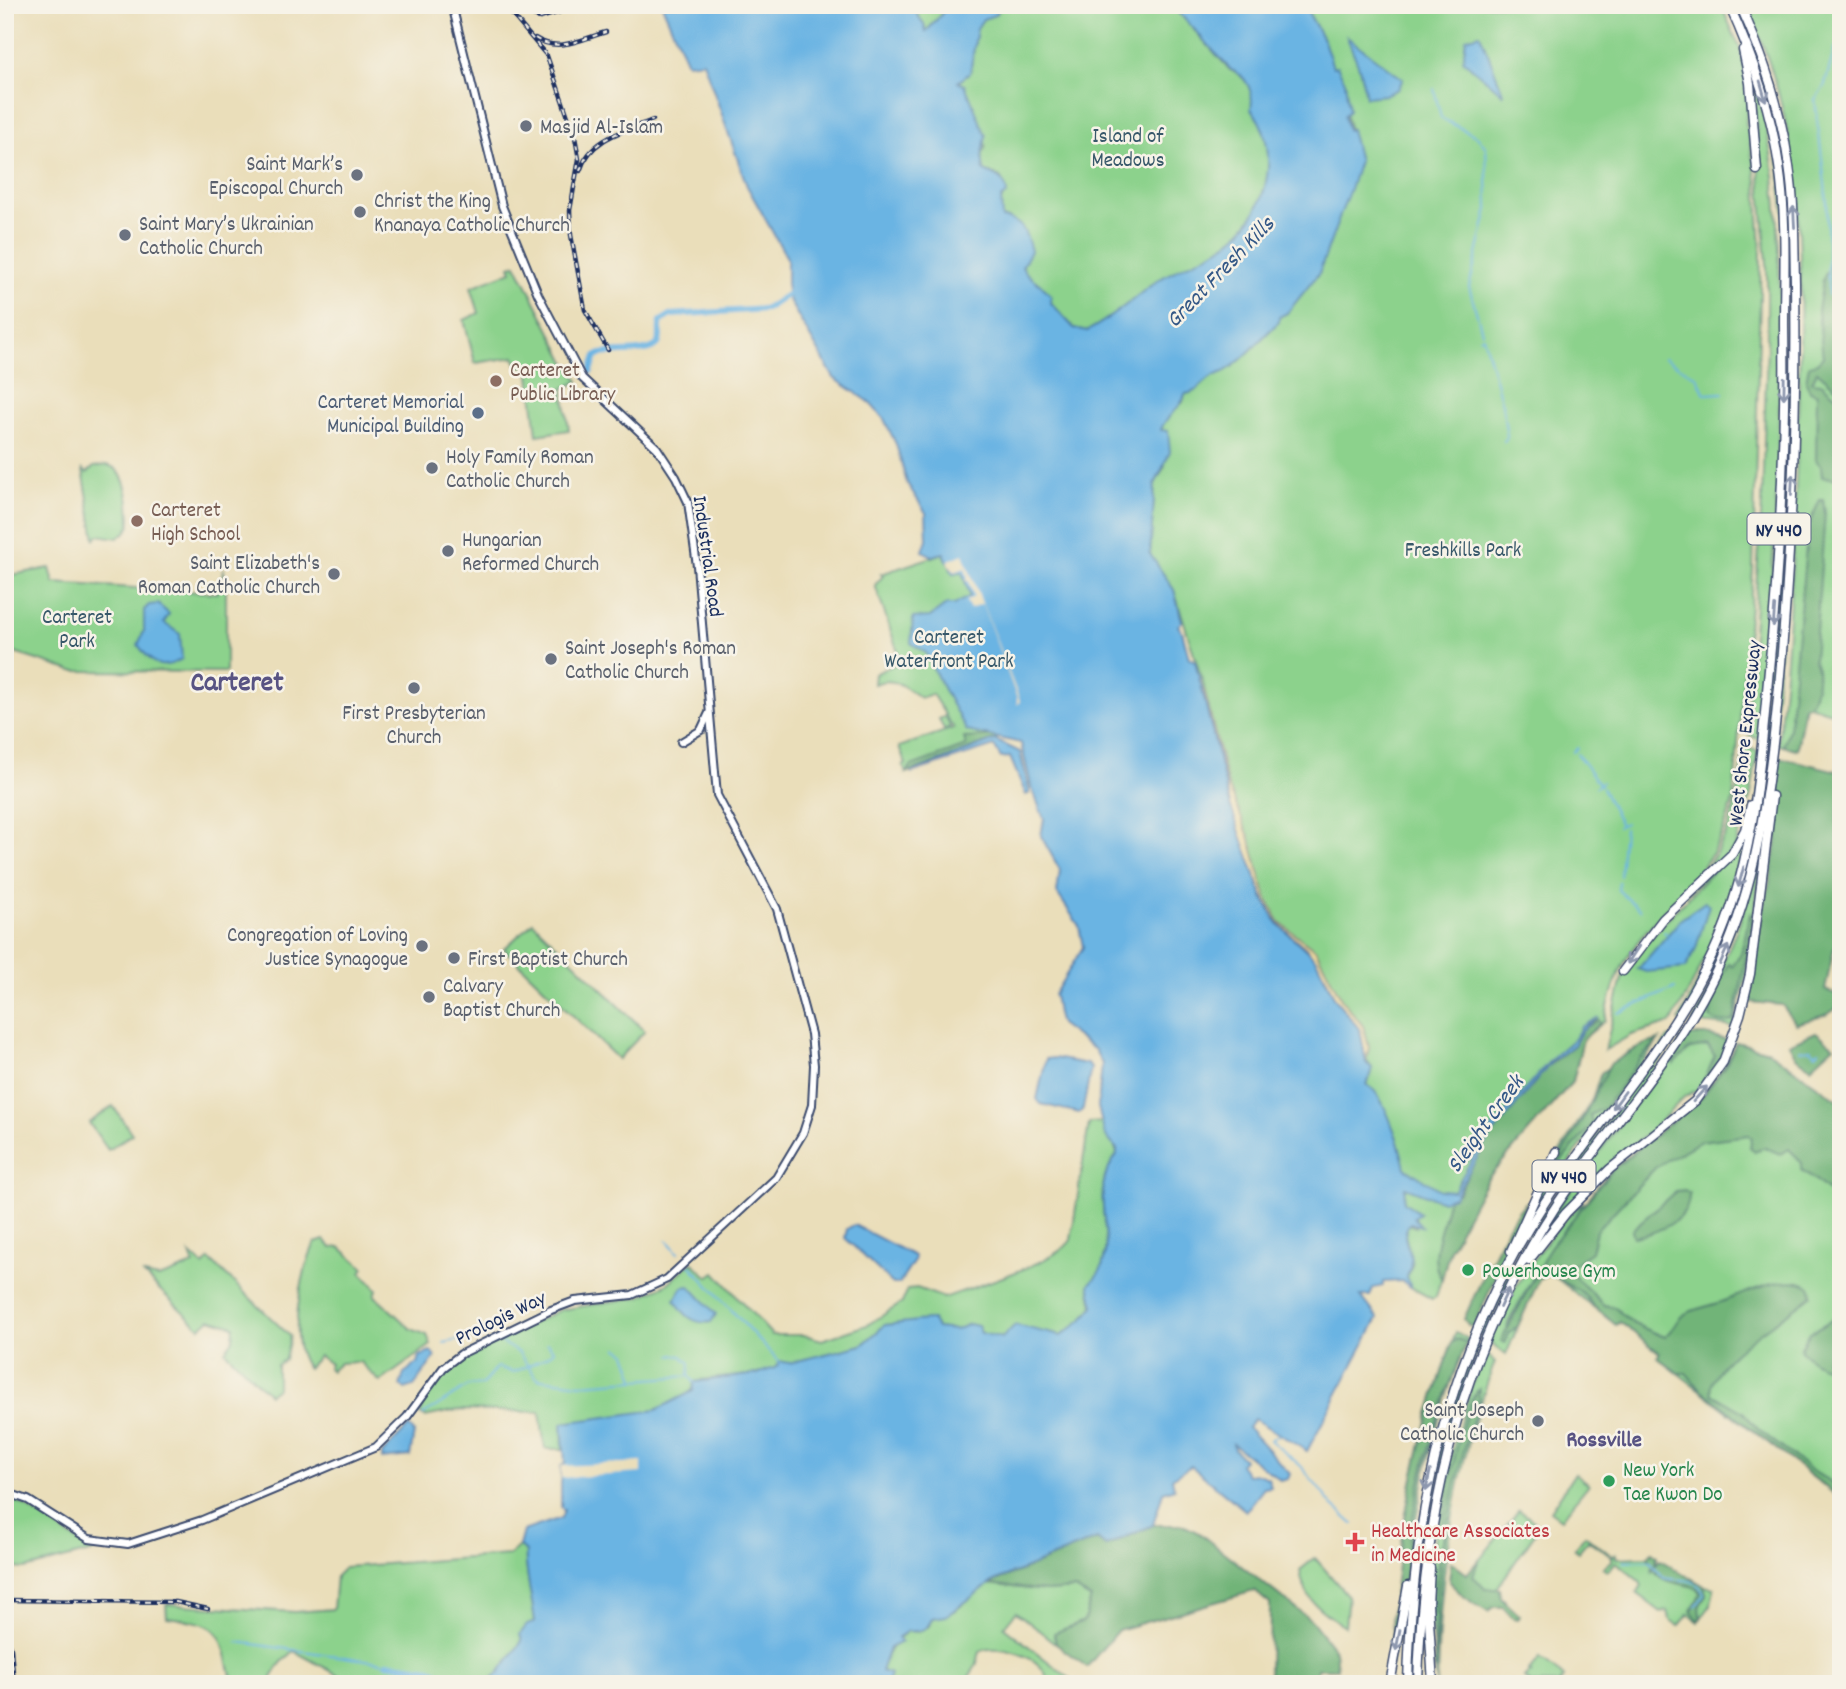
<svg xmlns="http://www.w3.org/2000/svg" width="1846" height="1689" viewBox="0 0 1846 1689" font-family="Dekko,sans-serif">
<rect width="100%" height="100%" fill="#f7f3e8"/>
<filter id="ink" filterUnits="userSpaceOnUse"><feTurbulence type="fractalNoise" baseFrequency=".0143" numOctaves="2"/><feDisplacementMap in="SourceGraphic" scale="14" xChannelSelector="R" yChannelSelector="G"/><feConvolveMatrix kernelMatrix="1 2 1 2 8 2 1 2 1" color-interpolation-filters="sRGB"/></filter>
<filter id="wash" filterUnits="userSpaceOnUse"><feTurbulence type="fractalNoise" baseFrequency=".00686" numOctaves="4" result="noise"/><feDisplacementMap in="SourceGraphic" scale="28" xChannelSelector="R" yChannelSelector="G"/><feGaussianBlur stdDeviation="1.57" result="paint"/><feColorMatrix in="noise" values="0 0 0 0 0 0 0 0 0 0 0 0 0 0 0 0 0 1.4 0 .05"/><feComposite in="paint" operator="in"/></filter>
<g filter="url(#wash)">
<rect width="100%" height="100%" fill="#eadeba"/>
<g fill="#8cd28c" stroke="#548075" stroke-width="2">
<path d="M910,5H949L926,32L924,24Z"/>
<path d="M1000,5H1172L1230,70C1247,75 1254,92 1252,109C1279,143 1271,201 1240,232C1219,254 1182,264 1157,281C1133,298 1113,318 1087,331L1074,328L1025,274L1010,219L1002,218L999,208L1006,188L1000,177L984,171L982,156L986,146L958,82L970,73L977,28L983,19L995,15Z"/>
<path d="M1304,5H1721L1740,48L1745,71L1748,104L1746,122L1757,181L1761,251L1753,570L1733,801C1726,824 1719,846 1704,865C1658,926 1620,939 1605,1021L1583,1039L1573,1081L1487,1179L1450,1248L1436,1297L1432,1299L1412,1288L1406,1280L1412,1265L1405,1234L1408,1224L1416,1227C1416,1215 1413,1210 1404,1202C1404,1160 1402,1138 1379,1102C1374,1094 1376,1090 1367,1086L1372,1068L1272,917L1230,805L1203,683L1174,590L1150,554L1155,484L1165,466L1161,430L1163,421L1183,402L1185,394C1198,393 1202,383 1212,377C1217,374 1223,373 1227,370C1247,358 1261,338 1279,322V317L1287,313L1319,273L1359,161L1324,41Z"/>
<path d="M1734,5H1737C1748,32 1761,58 1769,86C1786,151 1791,215 1793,283L1788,284C1787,202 1772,79 1734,5Z"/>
<path d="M1745,5H1841V715L1805,704L1797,749L1778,745C1790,636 1795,526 1798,417C1802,278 1810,133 1745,5Z"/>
<path d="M1752,73C1781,161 1780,251 1780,342C1780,475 1771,608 1759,740L1746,733L1762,503L1767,344V264Z"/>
<path d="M516,264L565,360L579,381L563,389L569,430L537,435L529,366L519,367L514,357L475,363L464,320L479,313L471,287L512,271L510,266Z"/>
<path d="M1792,304C1789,421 1787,541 1779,659C1773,741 1766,827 1741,906C1728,947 1707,985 1686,1021H1679L1735,905L1754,834L1762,769Z"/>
<path d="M107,465C128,469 130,506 130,525L127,531L118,538L98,535L95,539L83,470L87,473L94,467Z"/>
<path d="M944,553L946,559L960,553L984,603L967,731L997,736V739L906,773L903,766L906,764L899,747L954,728L946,717L950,727L944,730L939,719L946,716L932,694L920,698C904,686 893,676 874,684L875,674L901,661L875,585L883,576L881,574Z"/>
<path d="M50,568L54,583L217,593L218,585L222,583L223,568L226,580V672L72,671L5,650V576Z"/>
<path d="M1747,748L1758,751L1751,794L1735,848L1684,896C1728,847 1737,814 1743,750Z"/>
<path d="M1747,835C1729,903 1707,963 1671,1023L1631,1035L1605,1050L1622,978L1639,949Z"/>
<path d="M1764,840L1746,976L1734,1027L1693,1022C1725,963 1750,906 1764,840Z"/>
<path d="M533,922L645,1031L618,1059L504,949Z"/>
<path d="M1676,1037L1509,1282L1482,1337L1478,1334C1527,1225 1598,1133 1668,1038Z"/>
<path d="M1659,1040L1554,1182L1515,1244L1547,1173L1591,1102L1601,1073L1629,1052Z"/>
<path d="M1736,1042L1768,1051L1841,1102V1499L1657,1357L1660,1353L1620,1322L1616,1325L1540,1265L1508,1323L1505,1343L1509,1333L1518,1326L1506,1355L1488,1341C1513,1287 1540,1243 1583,1201L1578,1213C1589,1199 1599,1182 1612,1170C1659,1126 1710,1105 1736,1042Z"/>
<path d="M1707,1046L1715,1056L1701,1088L1684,1097L1649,1133L1614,1159L1545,1231L1565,1199L1676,1048L1682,1055L1690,1049Z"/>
<path d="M113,1106L132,1134L108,1150L89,1123Z"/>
<path d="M1104,1122C1105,1140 1116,1142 1117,1155C1087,1192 1115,1227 1102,1267C1100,1273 1093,1280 1089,1285L1093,1306L1083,1319L1061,1336L1044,1332L1002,1338L981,1333L978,1326L969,1324L956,1330L937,1328L932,1320L885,1325L862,1345L789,1363L779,1362L778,1367L757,1374L701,1380C672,1420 606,1417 562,1423L563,1449H545L540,1412L458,1410L425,1417L420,1414L427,1395L447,1371L471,1353L560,1310L639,1297L666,1285L692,1262L708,1277L715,1272L772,1335H804L822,1340L867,1325L902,1303L908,1289L917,1288L944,1298C972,1287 1058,1262 1071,1240L1089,1123Z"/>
<path d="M324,1240L332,1248L340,1247L364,1268L361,1272L377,1289L375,1296L411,1329L427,1335L431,1345L380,1382L360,1362L340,1363L331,1371L328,1368L330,1364L319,1356L308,1368C286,1345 301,1271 315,1243Z"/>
<path d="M190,1254L204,1266L209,1259L290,1336L285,1359L277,1365V1388L269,1394L225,1351L233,1340L234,1326L210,1319L200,1328L144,1275L159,1278L194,1265Z"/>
<path d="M1456,1332L1468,1339C1422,1441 1410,1559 1390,1667C1396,1544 1413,1448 1456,1332Z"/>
<path d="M1474,1344L1478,1348C1433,1466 1422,1559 1416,1684H1411L1420,1550L1440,1442Z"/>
<path d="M1484,1351L1495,1362C1455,1466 1439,1572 1437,1684C1435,1655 1430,1626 1430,1597C1431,1511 1456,1431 1484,1351Z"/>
<path d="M1575,1473L1589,1484L1561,1519L1550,1511Z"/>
<path d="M5,1496C39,1509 62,1537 97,1550L25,1569L5,1567Z"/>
<path d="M1519,1510L1540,1526L1491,1597L1466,1577Z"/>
<path d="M1585,1535L1612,1556L1616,1554V1558L1648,1557L1653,1566L1651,1569L1652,1572L1654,1567L1676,1583L1696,1587L1701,1595L1693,1607L1699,1606L1706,1595L1704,1586L1714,1588L1711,1605L1698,1622L1689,1614L1679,1626L1669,1619L1667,1611L1661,1612L1636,1593L1642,1586L1640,1582L1616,1562L1608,1571L1603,1568L1612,1561V1557L1588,1540L1578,1552L1574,1549Z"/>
<path d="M519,1546L526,1552C524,1569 533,1602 535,1622L521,1634L522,1641L498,1674L485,1684H341L344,1678L294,1651L281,1663L268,1684H233C220,1630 225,1624 167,1617L166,1604L295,1612L333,1609L336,1576L345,1567L509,1555Z"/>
<path d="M1315,1558L1348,1596L1345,1626C1321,1612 1303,1599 1300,1570Z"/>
<path d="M989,1584L1046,1591L1075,1589L1091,1599L1084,1621L1055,1633L1056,1644L1016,1612L1004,1627L1077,1684H1053C1048,1679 1046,1676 1043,1670C1033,1655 996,1643 980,1652L976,1666L964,1684H887L890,1674L881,1671C887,1653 892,1642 908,1631L919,1632L929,1626L932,1618C964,1613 965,1597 989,1584Z"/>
<path d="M1540,1658L1564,1677L1559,1684H1531L1524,1678L1529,1673L1532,1674L1529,1671Z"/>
</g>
<g fill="#71b478" stroke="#46726b" stroke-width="2">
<path d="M1841,244V392L1817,371L1812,382L1821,383L1841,400V479L1822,477L1821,466L1816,460L1817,394L1810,391L1806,382L1809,365L1817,363L1823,357L1818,311L1823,279Z"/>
<path d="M1820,500H1823L1825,513L1814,660C1821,672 1816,694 1809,705H1804L1797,749L1783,746L1789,729L1808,526Z"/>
<path d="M997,736V739L906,773L911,766L966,746L964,738Z"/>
<path d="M1779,757L1841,772V803L1837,822L1841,823V949L1834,948L1825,990L1841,996V1005L1828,1014L1796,1024L1782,1005L1751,1002C1750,952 1767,903 1775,854C1780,822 1780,789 1779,757Z"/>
<path d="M1750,914L1753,920L1734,1020C1727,1024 1717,1023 1710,1018L1713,988L1729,963L1732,966L1741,953Z"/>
<path d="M1599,1020L1601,1023L1583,1039L1573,1081L1487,1179L1450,1248L1442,1279C1425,1259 1445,1223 1448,1200L1459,1192L1479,1151L1547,1067L1574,1045L1582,1030Z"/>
<path d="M1816,1032L1834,1046L1811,1067L1796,1057L1789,1044Z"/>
<path d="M1684,1035H1706L1729,1041L1719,1063L1701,1088L1715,1056L1708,1046L1690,1049L1674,1064L1676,1048Z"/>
<path d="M1659,1040L1641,1058L1605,1108L1590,1115L1593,1124L1548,1177L1581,1122L1610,1064L1645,1044Z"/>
<path d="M1736,1042L1768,1051L1841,1102V1201C1826,1191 1816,1178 1801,1170L1802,1163L1789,1149L1780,1154L1764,1147L1755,1152L1750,1148L1752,1138L1749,1135L1701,1141L1656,1167L1596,1231L1591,1252L1570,1267L1571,1273L1604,1305L1614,1307L1634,1324L1665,1337C1674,1331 1674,1322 1682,1316C1691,1309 1707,1307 1718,1303C1741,1296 1791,1269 1811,1288L1812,1295C1790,1315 1704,1361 1712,1394L1743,1412L1759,1430L1811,1470L1841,1488V1499L1700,1389L1686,1373H1678L1657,1357L1660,1353L1620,1322L1616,1325L1593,1306L1583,1293L1549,1274L1539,1280L1518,1326L1509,1333L1505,1343L1501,1341L1550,1247L1611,1171L1701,1098L1727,1063Z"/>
<path d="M1685,1190L1689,1193C1691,1221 1656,1233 1634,1237L1632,1231L1636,1226L1676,1191Z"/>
<path d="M1527,1202L1474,1327L1469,1326L1464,1319C1474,1297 1510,1212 1527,1202Z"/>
<path d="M1841,1315V1340L1834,1343L1826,1359L1835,1363L1838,1370C1825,1370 1807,1359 1800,1349L1810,1332Z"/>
<path d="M1457,1339L1467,1342C1441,1402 1422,1463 1411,1528C1407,1554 1404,1614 1394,1635C1388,1625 1394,1601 1395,1588C1404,1503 1423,1424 1452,1343Z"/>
<path d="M1479,1389V1402C1449,1487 1436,1574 1437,1664L1434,1668C1437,1620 1430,1575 1446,1528L1442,1525C1446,1498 1462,1406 1479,1389Z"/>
<path d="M1153,1525H1183L1199,1533L1312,1621L1335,1651L1337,1669H1317L1316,1684H1269L1270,1604L1254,1591L1118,1630L1087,1667L1056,1644L1054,1633L1084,1621L1091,1598L1075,1589L1046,1591L989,1584L1097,1539L1106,1546Z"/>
<path d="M1652,1552L1657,1556L1656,1564L1660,1560L1704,1586L1706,1595L1700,1605L1701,1617L1698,1621L1692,1611L1701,1592C1689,1580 1672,1587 1659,1576C1654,1572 1653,1564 1648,1557Z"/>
<path d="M1479,1559L1473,1576L1485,1589H1500L1501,1598L1520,1616L1518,1619L1513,1618L1503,1607H1494L1488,1612L1463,1596L1449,1581L1451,1562L1467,1574Z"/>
</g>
<path fill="#eeda9e" stroke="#84847e" stroke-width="2" d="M1204,689L1227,783L1249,836L1266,896L1279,922L1316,950L1342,1000L1363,1026L1369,1047L1366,1063L1360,1030L1335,999L1326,978L1306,948L1277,923L1263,897L1230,805Z"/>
<g fill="#6bb4e3" stroke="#4372a0" stroke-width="2">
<path d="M662,5H910L924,24L926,32L949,5H1000L995,15L983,19L977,28L970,73L958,82L965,85L986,136L982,156L984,171C997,177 1006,179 1007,195L1001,198L1002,218C1023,220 1026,232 1031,251L1022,267C1028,279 1042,282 1051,296L1050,302L1074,328L1087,331C1113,318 1133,298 1157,281C1182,264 1219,254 1240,232C1271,201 1279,143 1251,109C1254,93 1247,75 1231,70L1172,5H1304L1324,41L1333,67L1337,66L1345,81L1349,110L1344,116L1348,130L1351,129L1359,161L1352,183L1319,273L1287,313L1279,317V322C1261,337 1247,358 1227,370C1223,373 1217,374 1212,377C1202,383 1198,393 1185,394C1182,409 1165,415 1161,430L1168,431L1170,452L1155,484L1150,554L1174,590L1182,621L1178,626L1182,631L1189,658L1195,661L1230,805L1263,897L1277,923L1316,959L1335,999L1360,1030L1366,1063L1372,1068L1367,1085C1384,1092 1401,1149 1405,1168L1440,1190L1454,1191L1485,1136L1553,1057L1575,1038L1581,1027L1599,1017L1582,1030L1574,1045L1553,1060L1487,1141L1454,1197L1442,1201L1405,1187L1404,1202L1420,1213L1414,1217L1421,1226L1410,1223C1395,1243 1421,1249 1406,1278L1412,1288L1402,1281L1383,1282V1286L1373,1288L1370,1296H1361L1378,1318L1307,1451L1254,1419L1248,1428L1290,1474L1288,1479L1281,1481L1233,1444L1234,1449L1244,1459L1240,1464L1247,1475L1258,1474L1268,1478L1271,1487L1264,1488L1246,1511L1191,1466L1172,1478L1174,1488L1163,1492L1153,1525L1106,1546L1097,1539L994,1581L946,1616L932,1618C928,1630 920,1632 908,1631L898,1637L901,1642L889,1648L881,1671L890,1674L887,1684H485L498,1674L522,1641L520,1634L527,1625L535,1622C533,1602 524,1569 526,1552L519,1546L523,1531L561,1518L564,1510L561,1507V1466L565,1464L562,1423L656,1410L693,1391L694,1382L757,1374L777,1367L779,1361L789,1363L862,1345L885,1325C895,1324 926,1319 932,1320L937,1328L956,1330L969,1324L978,1326L981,1333L1002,1338L1015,1325L1061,1336L1083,1319L1094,1306L1089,1285C1093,1280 1100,1273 1102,1267C1115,1227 1087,1192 1117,1155V1149L1105,1136L1098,1107L1102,1064L1095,1050L1060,1024C1056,1016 1056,1003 1054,995L1083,947L1079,926L1057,893L1060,870L1041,836L1044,819L1031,786L1021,743L967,731C952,705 937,678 926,653L911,643L913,618L930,617L946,605H954L970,596L962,572L953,574L944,553L932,556L923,551L927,539L926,513L907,483L896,444L884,419L868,401L834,378L791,304L787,295V258L747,186L703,61L687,63Z"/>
<path d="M1480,34C1483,42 1503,90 1503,94L1463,60L1466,38Z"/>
<path d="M1347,37L1403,79L1398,89L1385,95L1366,97L1359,67Z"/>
<path d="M158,604L169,614L164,623L180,634L182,659C158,673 151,662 138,645L144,631V610L149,605Z"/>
<path d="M995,740L1020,752L1030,793L1026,795L1010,757L1001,758L994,746L911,773Z"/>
<path d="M1705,902L1709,905L1695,951L1685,968L1646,972L1638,969L1681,919Z"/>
<path d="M1054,1058L1087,1064L1091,1068L1083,1109L1079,1113L1041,1104L1037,1099L1046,1059Z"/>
<path d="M854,1225L914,1256V1261L899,1284H893L845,1238L847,1229Z"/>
<path d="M690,1286L716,1314L711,1322C693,1325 683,1314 675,1299L683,1287Z"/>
<path d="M431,1352L435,1357L414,1386L405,1389L400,1386L404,1373L418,1363L420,1356Z"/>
<path d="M409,1426L414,1433L410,1456L382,1459V1454Z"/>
</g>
<g fill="#eadeba">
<path d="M963,554L1020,701L1017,705V698L982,604L970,609L966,601L974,597L969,581H965L968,579L965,568L955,572L948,564L949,560Z"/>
<path d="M642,1462V1473L561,1478V1466Z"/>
</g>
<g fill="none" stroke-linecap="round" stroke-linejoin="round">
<g stroke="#6bb4e3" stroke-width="2">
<path d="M1840,28L1841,27"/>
<path d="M1434,89L1441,118L1478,137L1486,148L1488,209L1469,287L1482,332"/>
<path d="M1828,295L1827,202L1815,99L1824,87L1835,48"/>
<path d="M1480,338L1483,336L1502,404L1507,436"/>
<path d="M1664,358L1697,377L1705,394L1723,393"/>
<path d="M1504,441L1507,438"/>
<path d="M1573,752L1577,748"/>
<path d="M1577,754L1600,785"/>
<path d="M1596,787L1602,782"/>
<path d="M1602,788L1621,825"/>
<path d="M1618,827L1625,823"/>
<path d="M1620,876L1624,829"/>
<path d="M1619,882L1618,890L1640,910"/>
<path d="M1664,932L1667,934"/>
<path d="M1618,1013L1675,988"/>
<path d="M1839,1039L1841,1038"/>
<path d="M1800,1050L1811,1049L1816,1054L1819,1051"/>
<path d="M667,1240L678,1253"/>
<path d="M690,1265L779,1362"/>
<path d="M444,1343L482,1335"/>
<path d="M502,1343L519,1353L536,1377L541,1379L580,1384L689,1376L694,1382"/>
<path d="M618,1348L626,1353L636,1381"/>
<path d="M671,1355L682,1356L690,1363L689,1375"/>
<path d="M423,1415L468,1386L482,1385L497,1367L513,1372C520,1370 551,1355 554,1351L547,1343"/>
<path d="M1278,1435L1270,1440L1301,1466L1332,1505L1353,1524"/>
<path d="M1623,1562L1650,1561L1664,1578C1678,1581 1699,1576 1704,1595L1696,1606"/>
<path d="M238,1642L387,1663"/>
</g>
<g stroke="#6bb4e3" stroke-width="6">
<path d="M591,371L596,356C608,349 648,356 658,344C662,338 658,328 661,321L671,315L766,309L787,295"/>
<path d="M387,1663L430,1669L465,1684"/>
</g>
</g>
</g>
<g filter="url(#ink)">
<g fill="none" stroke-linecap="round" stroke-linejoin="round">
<g stroke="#3a496c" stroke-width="10">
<g id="major">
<path d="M681,742L701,730L709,713"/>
<path d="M5,1492L28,1500L89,1539L128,1544L202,1520L376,1447L407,1417L443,1368L461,1354L551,1310L575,1301L632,1295L667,1279L776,1178L803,1133L812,1105L814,1065L811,1034L777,909L717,795L697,566L688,502L676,477L657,448L582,378L538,294L502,206L452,5"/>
</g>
</g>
<g stroke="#3a496c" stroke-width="11">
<g id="highway">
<path d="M1743,50L1750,83L1757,170"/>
<path d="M1623,971L1663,919L1732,854L1745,830L1751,805"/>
<path d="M1511,1251L1556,1152"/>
<path d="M1529,1260L1566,1213L1610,1169L1695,1101L1723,1062L1740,1015L1750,974L1772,796"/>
<path d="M1430,1568L1428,1604L1433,1684"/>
<path d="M1390,1684L1408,1586"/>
<path d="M1408,1684C1412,1508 1448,1351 1545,1202C1600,1118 1671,1044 1714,951C1752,868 1759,781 1767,691C1779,570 1786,448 1784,326C1784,273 1787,219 1779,166C1771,110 1753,57 1729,5"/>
<path d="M1418,1684C1423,1499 1465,1334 1573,1181C1621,1114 1678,1051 1714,976C1752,899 1764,820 1774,735C1783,656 1788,576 1792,496C1795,424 1796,353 1795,282C1794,243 1795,205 1789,166C1781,110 1764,57 1740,5"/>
</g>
</g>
<use href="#major" stroke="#fff" stroke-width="6"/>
<use href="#highway" stroke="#fff" stroke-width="8"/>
<g stroke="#1b2f5e" stroke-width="4.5">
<g id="rail">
<path d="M504,5L547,56L575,137L579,159L570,210L571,235L585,310L608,350"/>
<path d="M511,9L540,18L583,5"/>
<path d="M535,38C558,53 582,39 606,32"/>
<path d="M580,171C590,138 624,131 653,120"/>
<path d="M5,1600L176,1602L208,1609"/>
<path d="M5,1635L11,1649L14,1684"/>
</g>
</g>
<use href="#rail" stroke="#f7f3e8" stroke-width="2" stroke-dasharray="5" stroke-linecap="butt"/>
</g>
<defs><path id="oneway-shaft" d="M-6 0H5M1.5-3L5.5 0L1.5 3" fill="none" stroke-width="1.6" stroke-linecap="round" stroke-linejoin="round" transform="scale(1.75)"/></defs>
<g stroke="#8d97ae">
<use href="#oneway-shaft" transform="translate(1763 91) rotate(74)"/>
<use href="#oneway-shaft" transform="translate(1794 217) rotate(-93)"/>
<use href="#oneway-shaft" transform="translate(1784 388) rotate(91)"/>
<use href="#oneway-shaft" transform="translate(1792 485) rotate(-87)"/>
<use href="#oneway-shaft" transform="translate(1774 616) rotate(94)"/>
<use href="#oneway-shaft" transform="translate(1741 877) rotate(105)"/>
<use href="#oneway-shaft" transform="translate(1633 955) rotate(123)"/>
<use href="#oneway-shaft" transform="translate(1724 955) rotate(-66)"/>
<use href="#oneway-shaft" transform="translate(1700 1094) rotate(-48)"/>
<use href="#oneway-shaft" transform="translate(1619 1100) rotate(126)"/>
<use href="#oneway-shaft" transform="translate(1504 1298) rotate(-65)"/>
<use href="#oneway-shaft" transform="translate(1428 1481) rotate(102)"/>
<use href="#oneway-shaft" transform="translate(1398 1640) rotate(101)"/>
</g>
</g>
<g fill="#6b7280" stroke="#f7f3e8" stroke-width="2.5">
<circle cx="526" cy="126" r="7"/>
<circle cx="357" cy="175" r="7"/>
<circle cx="360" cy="212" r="7"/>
<circle cx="125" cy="235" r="7"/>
<circle cx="432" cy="468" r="7"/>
<circle cx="448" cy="551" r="7"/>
<circle cx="334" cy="574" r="7"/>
<circle cx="551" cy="659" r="7"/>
<circle cx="414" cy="688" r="7"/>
<circle cx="422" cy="946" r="7"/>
<circle cx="454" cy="958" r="7"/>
<circle cx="429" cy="997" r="7"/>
<circle cx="1538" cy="1421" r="7"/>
</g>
<g fill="#8d6e63" stroke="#f7f3e8" stroke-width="2.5">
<circle cx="496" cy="381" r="7"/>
<circle cx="137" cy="521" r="7"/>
</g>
<circle fill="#5c6f8a" stroke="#f7f3e8" stroke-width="2.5" cx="478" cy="413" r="7"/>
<g fill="#2e9e5b" stroke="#f7f3e8" stroke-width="2.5">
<circle cx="1468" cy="1270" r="7"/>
<circle cx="1609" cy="1481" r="7"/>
</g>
<path fill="#e0444e" stroke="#f7f3e8" stroke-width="2.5" d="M1351.5 1531.5h7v7h7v7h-7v7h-7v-7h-7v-7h7z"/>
<g text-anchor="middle" stroke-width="5" stroke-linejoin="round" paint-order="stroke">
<g fill="#f7f3e8" stroke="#5d6a87" stroke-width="2">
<rect x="1747.5" y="513.5" width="63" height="31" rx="5"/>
<rect x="1532.5" y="1160.5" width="63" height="31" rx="5"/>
</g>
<g font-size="19" font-weight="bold" fill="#1b2f5e">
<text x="1779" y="536">NY 440</text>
<text x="1564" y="1183">NY 440</text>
</g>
<g font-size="21" fill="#5b616d" stroke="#f7f3e8" text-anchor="start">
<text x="540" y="133">Masjid Al-Islam</text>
<text x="343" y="170" text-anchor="end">Saint Mark’s<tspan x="343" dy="24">Episcopal Church</tspan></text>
<text x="374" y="207">Christ the King<tspan x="374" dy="24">Knanaya Catholic Church</tspan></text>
<text x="139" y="230">Saint Mary’s Ukrainian<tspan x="139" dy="24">Catholic Church</tspan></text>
<text x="446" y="463">Holy Family Roman<tspan x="446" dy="24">Catholic Church</tspan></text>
<text x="462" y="546">Hungarian<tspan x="462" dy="24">Reformed Church</tspan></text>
<text x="320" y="569" text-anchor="end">Saint Elizabeth's<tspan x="320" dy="24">Roman Catholic Church</tspan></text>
<text x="565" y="654">Saint Joseph's Roman<tspan x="565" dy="24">Catholic Church</tspan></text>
<text x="414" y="719" text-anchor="middle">First Presbyterian<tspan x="414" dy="24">Church</tspan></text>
<text x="408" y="941" text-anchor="end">Congregation of Loving<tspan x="408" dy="24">Justice Synagogue</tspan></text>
<text x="468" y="965">First Baptist Church</text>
<text x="443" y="992">Calvary<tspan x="443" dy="24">Baptist Church</tspan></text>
<text x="1524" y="1416" text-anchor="end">Saint Joseph<tspan x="1524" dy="24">Catholic Church</tspan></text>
</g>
<g font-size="21" fill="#37586a" stroke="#f7f3e8">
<text x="1128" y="142">Island of<tspan x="1128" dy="24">Meadows</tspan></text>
<text x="1463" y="556">Freshkills Park</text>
<text x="77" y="623">Carteret<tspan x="77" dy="24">Park</tspan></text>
<text x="949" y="643">Carteret<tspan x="949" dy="24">Waterfront Park</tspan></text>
</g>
<g font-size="21" fill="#785e54" stroke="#f7f3e8" text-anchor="start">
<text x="510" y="376">Carteret<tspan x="510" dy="24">Public Library</tspan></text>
<text x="151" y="516">Carteret<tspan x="151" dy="24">High School</tspan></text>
</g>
<g font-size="21" fill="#4e5e75" stroke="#f7f3e8" text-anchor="end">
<text x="464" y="408">Carteret Memorial<tspan x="464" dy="24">Municipal Building</tspan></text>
</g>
<g font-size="21" fill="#1b2f5e" stroke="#f7f3e8">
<text transform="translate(709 556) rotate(82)" y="7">Industrial Road</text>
<text transform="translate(1744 733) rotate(-84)" y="7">West Shore Expressway</text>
<text transform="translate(500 1317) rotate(-26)" y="7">Prologis Way</text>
</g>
<g font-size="21" fill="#27864d" stroke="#f7f3e8" text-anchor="start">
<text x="1482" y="1277">Powerhouse Gym</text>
<text x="1623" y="1476">New York<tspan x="1623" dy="24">Tae Kwon Do</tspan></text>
</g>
<g font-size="21" fill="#be3a42" stroke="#f7f3e8" text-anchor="start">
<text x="1371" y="1537">Healthcare Associates<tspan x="1371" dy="24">in Medicine</tspan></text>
</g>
<g font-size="23" font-style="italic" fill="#335786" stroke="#f7f3e8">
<text transform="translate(1219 271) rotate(-46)" y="8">Great Fresh Kills</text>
<text transform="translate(1484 1123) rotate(-54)" y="8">Sleight Creek</text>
</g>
<g font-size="23" font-weight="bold" fill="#585383" stroke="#f7f3e8">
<text x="1604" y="1446">Rossville</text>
</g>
<g font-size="28" font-weight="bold" fill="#585383" stroke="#f7f3e8">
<text x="237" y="690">Carteret</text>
</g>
</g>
<rect width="1846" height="1689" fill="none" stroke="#f7f3e8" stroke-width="28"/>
</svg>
